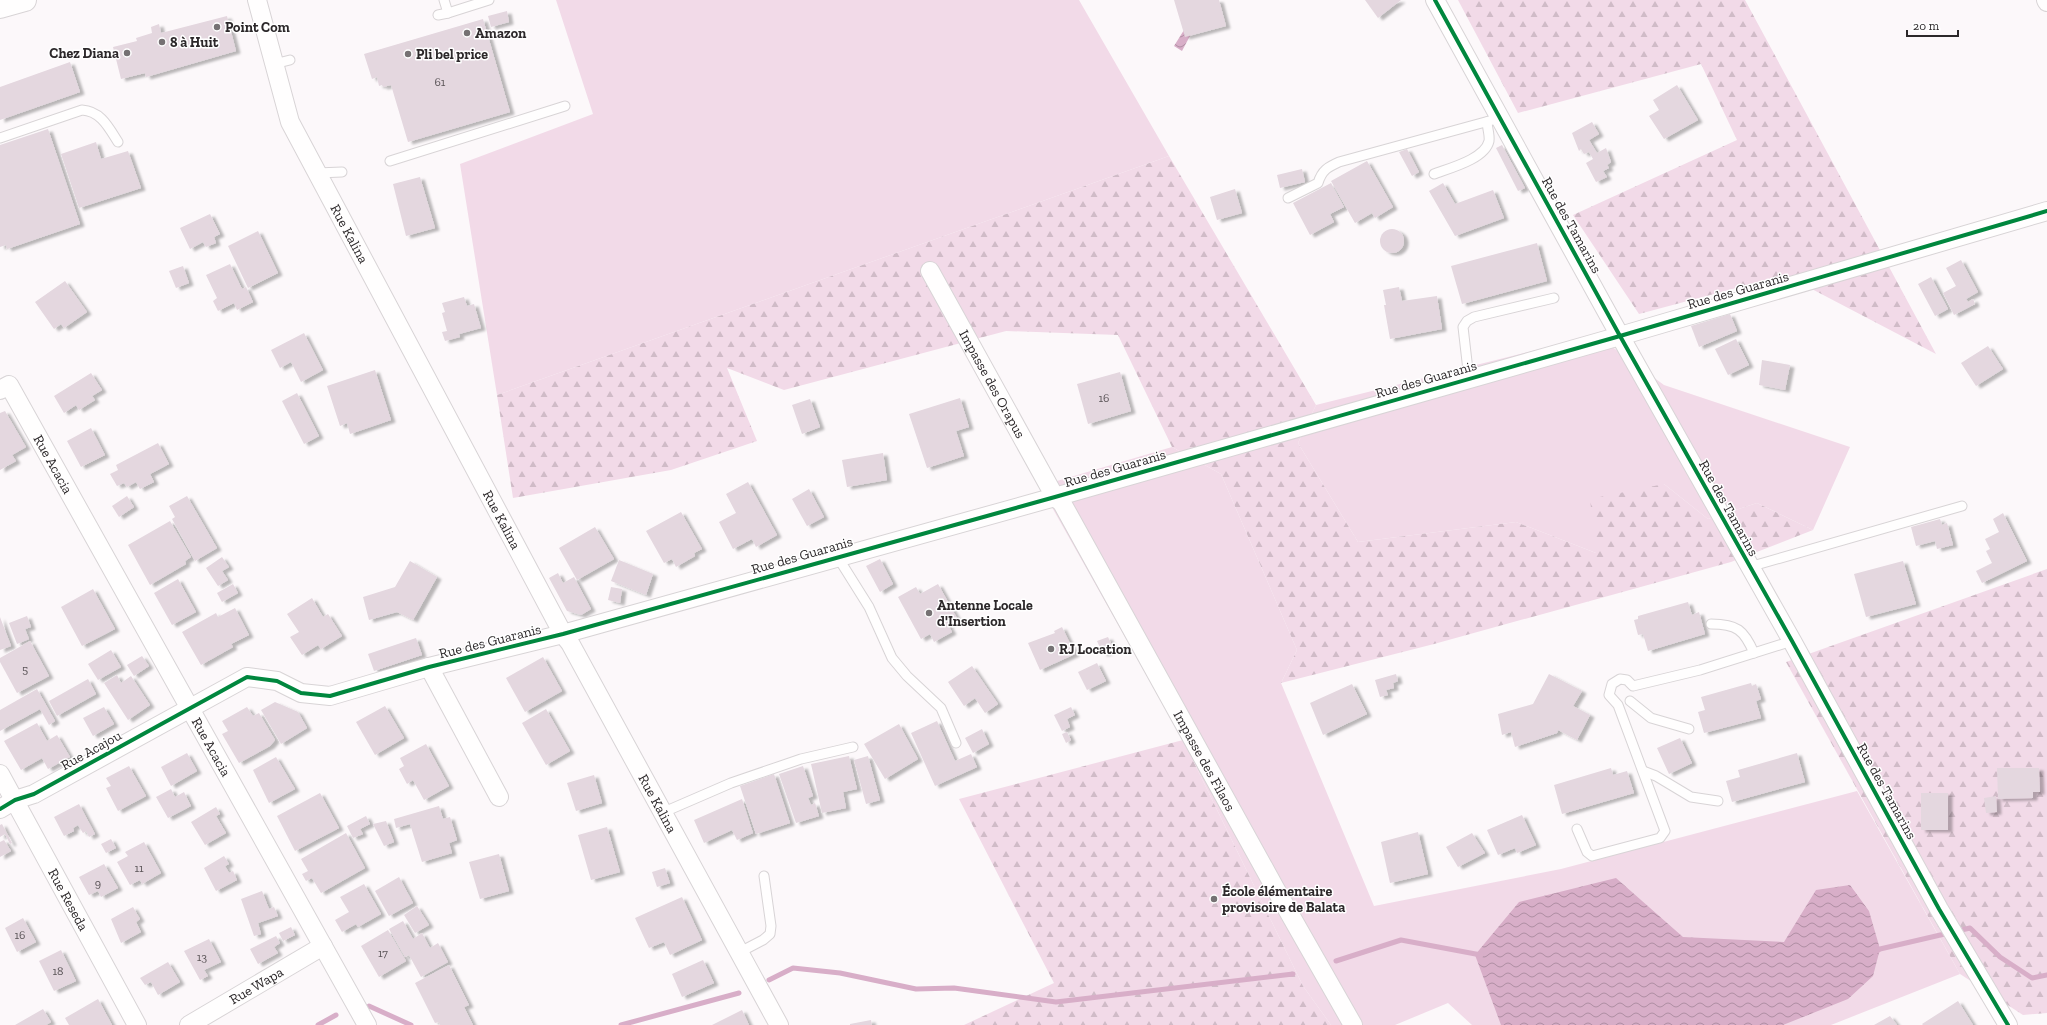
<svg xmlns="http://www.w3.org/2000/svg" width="2047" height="1025" viewBox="0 0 2047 1025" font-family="'Zilla Slab',serif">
<defs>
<pattern id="forest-firs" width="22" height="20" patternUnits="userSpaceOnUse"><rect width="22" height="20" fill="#f2dae8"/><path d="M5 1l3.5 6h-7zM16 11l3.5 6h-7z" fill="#d0bbc7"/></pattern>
<pattern id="water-waves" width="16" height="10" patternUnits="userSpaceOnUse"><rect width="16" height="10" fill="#d8aec8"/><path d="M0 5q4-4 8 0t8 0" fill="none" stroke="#af8ea3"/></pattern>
<filter id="shadow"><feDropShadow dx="4.5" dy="2.5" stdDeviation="1" flood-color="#0004"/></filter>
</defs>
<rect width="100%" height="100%" fill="#fcf8fa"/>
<g fill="#f2dae8">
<path d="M556,0H1079L1169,156L497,395L460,164L593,114Z"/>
<path d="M1596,335L1664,385L1850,447L1813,530L1757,503L1708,519L1664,484L1596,553L1516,522L1358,542L1298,443L1316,405Z"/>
<path d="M1172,447L1221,474L1297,650L1281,683L1374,906L1561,869L1857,791L1960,974L1831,1025H1472L1448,1003L1395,1025H1331L1303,986L1183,740L1040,486Z"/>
</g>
<g fill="url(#forest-firs)">
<path d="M1458,0H1745L1936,354L1785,275L1639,314L1573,215L1737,140L1701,64L1518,113Z"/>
<path d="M1169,156L1316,405L1298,443L1358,542L1516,522L1596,553L1590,499L1664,484L1708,519L1757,503L1813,530L1731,562L1434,644L1281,683L1297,650L1221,474L1172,447L1118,335L1006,331L784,390L727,368L757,441L671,470L513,498L497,395Z"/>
<path d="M2047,569V1013L2023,1015L1960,974L1786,662Z"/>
<path d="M1183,740L1303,986L1331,1025H964L1054,983L959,799Z"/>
</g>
<g fill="url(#water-waves)">
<path d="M1184,30L1191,34L1182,51L1174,46Z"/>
<path d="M1616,878L1683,937L1784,942L1816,890L1850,885L1869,911L1880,949L1873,976L1848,999L1783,1025H1501L1475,955L1519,902Z"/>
</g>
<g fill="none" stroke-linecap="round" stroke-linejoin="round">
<g stroke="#d8aec8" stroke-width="5">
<path d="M1957,931L1970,928L2000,957L2032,978L2047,975"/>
<path d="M1875,952L1880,949L1949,933"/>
<path d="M1336,961L1401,940L1481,955"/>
<path d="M769,980L793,968L840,973L916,989L954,988L1056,1002L1293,974"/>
<path d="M369,1006L411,1025"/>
<path d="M318,1025L336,1015"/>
<path d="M621,1025L739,993"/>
</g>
</g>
<g fill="#e4d7df" filter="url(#shadow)">
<path d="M1174,0H1219L1226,26L1185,37Z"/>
<path d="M1365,0H1401L1378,18Z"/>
<path d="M507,11L509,22L491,27L488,16Z"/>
<path d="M227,16L236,51L146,77L145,73L121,79L113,47L137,41L136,38L152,33L151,27L159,24L161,33Z"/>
<path d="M483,19L510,112L408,142L391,85L383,87L382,85L379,86L377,77L372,79L364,54Z"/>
<path d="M70,62L80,92L0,120V87Z"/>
<path d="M1677,85L1698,120L1664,139L1649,116L1659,110L1653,100Z"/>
<path d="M1592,122L1599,134L1589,140L1597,153L1606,148L1611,162L1607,165L1609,168L1603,171L1607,177L1596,182L1586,163L1593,159L1589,152L1584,154L1581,149L1579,151L1572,133Z"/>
<path d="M48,129L80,224L7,249L6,245L0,247V145Z"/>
<path d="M96,142L101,159L128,151L141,188L79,208L61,154Z"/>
<path d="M1502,145L1525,188L1518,191L1496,148Z"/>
<path d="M1407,149L1419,172L1412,176L1399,152Z"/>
<path d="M1367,161L1393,207L1375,218L1372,213L1355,223L1331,181Z"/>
<path d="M1302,169L1305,182L1280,188L1277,175Z"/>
<path d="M420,177L435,228L406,236L393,184Z"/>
<path d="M1331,183L1344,207L1330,214L1334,222L1310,235L1293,203Z"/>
<path d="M1443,183L1455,204L1493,190L1504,218L1455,236L1429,191Z"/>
<path d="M1235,189L1242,213L1217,220L1210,197Z"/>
<path d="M210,214L220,234L214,237L216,243L206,247L203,242L190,249L180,228Z"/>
<circle cx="1392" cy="241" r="12"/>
<path d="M258,231L278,273L248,288L228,246Z"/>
<path d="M1537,243L1547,281L1462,304L1451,266Z"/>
<path d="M1961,260L1978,292L1966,299L1968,302L1973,299L1975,304L1954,315L1943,293L1956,286L1946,268Z"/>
<path d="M230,264L242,289L246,287L253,302L237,310L234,303L218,311L213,301L217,298L206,275Z"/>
<path d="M183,266L189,283L176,288L169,271Z"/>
<path d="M1931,277L1948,309L1935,316L1918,284Z"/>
<path d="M65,281L87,312L64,328L61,324L54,329L35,302Z"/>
<path d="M1399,287L1402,301L1437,296L1442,329L1390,339L1384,305H1386L1383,290Z"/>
<path d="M464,297L467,306L474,304L481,328L459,334L460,337L445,341L442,332L447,331L442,313L445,312L442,303Z"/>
<path d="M1730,314L1737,331L1699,347L1691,326Z"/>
<path d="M304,333L323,370L301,382L291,362L280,368L271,350Z"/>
<path d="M1736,339L1749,365L1728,375L1715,349Z"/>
<path d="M1988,346L2003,369L1976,386L1961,363Z"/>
<path d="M1762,360L1790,365L1785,390L1759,385Z"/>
<path d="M375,370L391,420L350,434L347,423L340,426L327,386Z"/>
<path d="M1120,372L1131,411L1088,424L1077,384Z"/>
<path d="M91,373L102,390L92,396L95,400L79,410L76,405L64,413L54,396Z"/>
<path d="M297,393L319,436L304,444L282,401Z"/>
<path d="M960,398L969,427L956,431L964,456L927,468L909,414Z"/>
<path d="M810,399L820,427L802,434L792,405Z"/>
<path d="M5,411L26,447L12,455L16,461L0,470V413Z"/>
<path d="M91,428L105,455L81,467L67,441Z"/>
<path d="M158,443L169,464L150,474L154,482L140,489L136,482L127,487L124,483L117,486L110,474L118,470L116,465Z"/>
<path d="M883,453L887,480L847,487L842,460Z"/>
<path d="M748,482L777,535L756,547L752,539L733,549L719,522L736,513L726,494Z"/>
<path d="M809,489L824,517L807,526L792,499Z"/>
<path d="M127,496L134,507L119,517L112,506Z"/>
<path d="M187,496L217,548L195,561L172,519L175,517L169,506Z"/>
<path d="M681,512L702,549L694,553L695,556L676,567L672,559L664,563L646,531Z"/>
<path d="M2003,513L2027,561L1982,583L1976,571L1992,563L1986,551L1990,549L1985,539L1999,532L1993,519Z"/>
<path d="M1940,519L1942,525L1947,523L1953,545L1937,549L1935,541L1916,546L1911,527Z"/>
<path d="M170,521L191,557L185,561L186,564L150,585L128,545Z"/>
<path d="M595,527L614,559L577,580L559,548Z"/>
<path d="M222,557L229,567L222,571L228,580L218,586L206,568Z"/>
<path d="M880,559L893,584L880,592L866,566Z"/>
<path d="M619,560L653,574L646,595L611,581Z"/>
<path d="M410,561L437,577L413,620L397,612L369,620L363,597L395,587Z"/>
<path d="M1903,561L1916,604L1866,617L1854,574Z"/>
<path d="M558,573L563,583L574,577L591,609L581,615L567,611L549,578Z"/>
<path d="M178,579L196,612L172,625L154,593Z"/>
<path d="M233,584L238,593L222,602L217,593Z"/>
<path d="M938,584L958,620L948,625L952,632L934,642L930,634L921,639L898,597L916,587L920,594Z"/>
<path d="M611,587L622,589L620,603L608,600Z"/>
<path d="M93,589L115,629L82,646L61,607Z"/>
<path d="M312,598L323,617L328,614L342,636L321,649L318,645L302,655L290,637L299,632L287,614Z"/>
<path d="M1688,602L1692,615L1699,612L1705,634L1648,651L1643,634L1638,635L1634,620L1638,619V616Z"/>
<path d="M235,608L249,635L231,644L233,647L201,665L182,632L216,613L218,617Z"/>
<path d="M27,616L31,627L25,629L29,639L17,644L9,623Z"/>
<path d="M0,617L11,646L0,650Z"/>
<path d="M1062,627L1075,654L1040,670L1028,643L1055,633L1054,631Z"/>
<path d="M1108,637L1114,650L1103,654L1097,641Z"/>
<path d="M416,638L422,655L374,671L368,654Z"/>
<path d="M30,641L49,676L17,693L0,662V658Z"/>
<path d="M111,650L121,667L98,680L88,664Z"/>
<path d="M142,656L149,666L134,676L127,665Z"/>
<path d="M543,657L562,691L525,712L506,678Z"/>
<path d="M1097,663L1106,681L1087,690L1078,672Z"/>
<path d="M972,666L998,704L985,713L975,698L964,706L948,682Z"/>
<path d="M1396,674L1398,681L1393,683L1394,688L1386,690L1388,695L1380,697L1375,680Z"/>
<path d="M1549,674L1582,691L1573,706L1590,715L1577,740L1558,730L1557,733L1515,747L1511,732L1502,735L1498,714L1533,704Z"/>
<path d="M117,675L121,683L131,676L150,705L128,720L104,683Z"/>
<path d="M88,679L96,694L57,716L49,701Z"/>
<path d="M1751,683L1752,686L1756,684L1761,699L1756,701L1761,718L1704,733L1698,712L1705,710L1701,697Z"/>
<path d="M1352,684L1367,714L1323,735L1310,703Z"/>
<path d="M37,689L55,721L49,725L40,709L0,731V710Z"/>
<path d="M275,702L298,712L307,728L281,744L261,710Z"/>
<path d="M385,706L404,738L375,755L356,722Z"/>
<path d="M104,707L114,724L93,736L83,718Z"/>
<path d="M247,707L253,716L259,713L275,740L270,746L239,763L222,734L228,731L222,721Z"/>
<path d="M1071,707L1075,715L1067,719L1070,727L1062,731L1054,715Z"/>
<path d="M546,709L570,751L546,765L522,723Z"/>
<path d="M937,721L955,761L971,754L977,767L935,786L911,733Z"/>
<path d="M37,723L47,741L57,735L70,757L48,769L42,758L21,770L4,741Z"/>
<path d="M899,724L918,759L885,779L864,744Z"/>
<path d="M982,729L989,744L973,753L965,738Z"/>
<path d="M1067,732L1071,740L1066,743L1062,734Z"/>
<path d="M1680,738L1692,763L1669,774L1657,748Z"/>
<path d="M426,744L449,786L424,800L413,780L407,784L399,769L404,766L400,758Z"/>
<path d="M187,753L197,771L171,786L161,767Z"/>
<path d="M1797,753L1805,782L1732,802L1726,781L1740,777L1738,770Z"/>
<path d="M849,756L857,789L843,792L846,808L822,813L811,764Z"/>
<path d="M868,756L880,800L866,804L854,760Z"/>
<path d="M276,757L295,789L269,803L253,770Z"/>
<path d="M129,766L146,796L118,811L106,788L111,786L106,778Z"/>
<path d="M803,766L813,796L808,798L811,805L815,803L819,816L796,823L779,774Z"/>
<path d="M1611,768L1613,775L1627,771L1634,793L1562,814L1554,785Z"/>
<path d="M1997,768H2039L2040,792H2033V798L1998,799Z"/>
<path d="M774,774L790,823L756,834L740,786Z"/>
<path d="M594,775L602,803L576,811L567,783Z"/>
<path d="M171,789L175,797L184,792L191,806L168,818L156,797Z"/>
<path d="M320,793L339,828L295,851L277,816Z"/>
<rect x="1921" y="793" width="27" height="37"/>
<path d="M1996,796L1997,812L1986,813L1984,798Z"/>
<path d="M742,799L753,833L737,840L732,830L704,843L694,820Z"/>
<path d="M79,804L95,834L89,837L86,831L83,833L78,825L73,828L74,831L64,836L54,817Z"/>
<path d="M439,806L443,819L450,817L457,840L449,843L452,853L422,862L410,824L396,828L394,819Z"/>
<path d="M216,807L220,814L216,816L226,833L205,845L191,822Z"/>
<path d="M1522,815L1536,845L1517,853L1515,848L1498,855L1487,830Z"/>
<path d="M366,816L370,824L360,829L363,834L353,838L347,826Z"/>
<path d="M386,821L394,842L384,846L373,824Z"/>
<path d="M2,824L12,843L10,844L5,834L0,837V825Z"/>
<path d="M607,827L620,872L591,880L578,835Z"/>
<path d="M1418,832L1428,874L1390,883L1381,842Z"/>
<path d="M346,833L365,868L321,893L312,878L306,881L302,874L308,871L301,859Z"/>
<path d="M1472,833L1485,853L1458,867L1446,847Z"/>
<path d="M111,839L116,848L106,853L101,844Z"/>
<path d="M4,840L11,851L0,857V842Z"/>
<path d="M144,842L161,873L142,884L140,880L130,885L117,862L128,856L125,852Z"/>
<path d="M499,854L509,891L480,899L469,862Z"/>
<path d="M224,856L229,864L225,866L229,873L233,871L237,880L216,891L204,868Z"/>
<path d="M104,864L118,888L101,897L98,891L89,895L79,877Z"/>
<path d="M665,868L670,883L657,887L652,872Z"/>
<path d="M399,877L413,903L389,916L375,891Z"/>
<path d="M364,884L381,914L358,927L356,924L342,932L335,920L349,912L340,897Z"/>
<path d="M262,891L269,909L274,907L278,916L258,923L261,934L254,936L241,899Z"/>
<path d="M682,897L702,940L670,955L664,942L649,948L635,918Z"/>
<path d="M417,906L429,925L415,933L404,915Z"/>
<path d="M133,907L140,919L136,922L141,932L121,943L111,919Z"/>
<path d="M23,918L36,942L17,952L5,928Z"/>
<path d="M403,921L413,939L422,933L430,948L438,943L448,962L421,977L409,955L405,957L389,929Z"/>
<path d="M291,927L295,935L283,941L279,933Z"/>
<path d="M388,930L406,961L379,977L361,946Z"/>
<path d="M276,936L280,943L274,947L278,953L258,964L250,949Z"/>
<path d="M209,939L221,962L204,970L208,976L200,980L184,951Z"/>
<path d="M61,950L76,981L54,991L39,961Z"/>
<path d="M703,960L714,983L682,997L672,974Z"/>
<path d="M168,962L180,982L158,995L151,982L145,985L140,978Z"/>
<path d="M449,965L469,1005L464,1007L473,1025H440L439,1022L435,1023L415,983Z"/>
<path d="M98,999L112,1025H69L65,1018Z"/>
<path d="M1958,1001L1973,1025H1923L1922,1024Z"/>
<path d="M43,1009L51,1022L46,1025H15Z"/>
<path d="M742,1010L749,1025H712Z"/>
<path d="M1890,1016L1897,1025H1874Z"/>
<path d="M871,1020L872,1025H850V1024Z"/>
</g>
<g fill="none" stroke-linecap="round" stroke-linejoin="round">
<g stroke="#d8d4d6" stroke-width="11">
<g id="lane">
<path d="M448,13L489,0"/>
<path d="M438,15L448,13L444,0"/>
<path d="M274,64L290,60"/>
<path d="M0,138L82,110C101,111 109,128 118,142"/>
<path d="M390,161L565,106"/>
<path d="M317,173L342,172"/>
<path d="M1434,174C1450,168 1485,159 1489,141C1490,135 1487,127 1487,122"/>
<path d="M1288,198L1318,183C1322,170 1328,167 1339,162L1500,118"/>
<path d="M1469,379L1463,327L1467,321L1474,317L1554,298"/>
<path d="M837,556L869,607L892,658L907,676L941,708L956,743"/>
<path d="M1749,567L1962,506"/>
<path d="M1711,624C1737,624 1744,630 1754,653"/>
<path d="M1630,701L1651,718L1689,729"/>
<path d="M1643,771L1656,776L1691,797L1718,801"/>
<path d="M664,812L731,783L801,759L853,747"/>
<path d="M1577,829L1587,852L1592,856L1660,838L1665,831L1618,705L1609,695L1612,684L1620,679L1627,680L1633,686L1700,670L1792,641"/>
<path d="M740,952L763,940L770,934L771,926L764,876"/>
</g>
</g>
<g stroke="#d8d4d6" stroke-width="20">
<g id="street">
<path id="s1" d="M257,0L290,122L563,634L570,643L779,1025"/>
<path d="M1435,0L1620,336L1792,641L1939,909L2008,1025"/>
<path d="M2046,0L2047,2"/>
<path id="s2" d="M930,271L1055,497L1062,503L1275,888L1353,1025"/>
<path id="s3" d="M0,390L9,385L367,1025"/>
<path d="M429,667L499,797"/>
<path id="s4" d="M0,774L137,1025"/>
<path d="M0,809L15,800L34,794L247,677L277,681L301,693L330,696L429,667L563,634L1055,497L1620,336L2047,211"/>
<path id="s5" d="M189,1025L323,946"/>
</g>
</g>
<g stroke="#d8d4d6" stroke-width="24">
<path id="primary" d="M0,7L25,0"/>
</g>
<use href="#lane" stroke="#fffefe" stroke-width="9"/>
<use href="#street" stroke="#fffefe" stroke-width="18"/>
<use href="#primary" stroke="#fffefe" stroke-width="22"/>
<g stroke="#fff" stroke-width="6">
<g id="cycleway">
<path d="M1435,0L1620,336L1792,641L1939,909L2008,1025"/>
<path d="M0,809L15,800L34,794L247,677L277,681L301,693L330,696L429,667L563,634L1055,497L1620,336L2047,211"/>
</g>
</g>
<use href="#cycleway" stroke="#00873e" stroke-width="4"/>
</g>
<g fill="#757173" stroke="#fff" stroke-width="1.5">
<circle cx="217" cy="27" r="4"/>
<circle cx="467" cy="33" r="4"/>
<circle cx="162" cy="42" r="4"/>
<circle cx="127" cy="53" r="4"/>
<circle cx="408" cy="54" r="4"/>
<circle cx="929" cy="613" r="4"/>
<circle cx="1051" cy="649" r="4"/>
<circle cx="1214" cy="899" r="4"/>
</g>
<g text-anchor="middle" stroke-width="3" stroke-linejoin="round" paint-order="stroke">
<g font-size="12" fill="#5a5457">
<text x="440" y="86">61</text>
<text x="1104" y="402">16</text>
<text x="25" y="673">5</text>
<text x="139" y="872">11</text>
<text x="98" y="887">9</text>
<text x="20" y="939">16</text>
<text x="383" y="957">17</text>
<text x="202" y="961">13</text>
<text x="58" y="975">18</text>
</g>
<g font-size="14" font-weight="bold" fill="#2c282a" stroke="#fff" text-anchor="start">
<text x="225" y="32">Point Com</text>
<text x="475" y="38">Amazon</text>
<text x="170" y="47">8 à Huit</text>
<text x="119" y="58" text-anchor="end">Chez Diana</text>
<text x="416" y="59">Pli bel price</text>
<text x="937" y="610">Antenne Locale<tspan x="937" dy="16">d'Insertion</tspan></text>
<text x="1059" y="654">RJ Location</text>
<text x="1222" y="896">École élémentaire<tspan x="1222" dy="16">provisoire de Balata</tspan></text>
</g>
<g font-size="14" fill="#2c282a" stroke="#fff">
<text transform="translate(1572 225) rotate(61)" y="5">Rue des Tamarins</text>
<text dy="5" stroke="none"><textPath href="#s1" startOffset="253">Rue Kalina</textPath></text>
<text transform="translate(1738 290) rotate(-16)" y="5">Rue des Guaranis</text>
<text transform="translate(1426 379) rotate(-16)" y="5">Rue des Guaranis</text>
<text dy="5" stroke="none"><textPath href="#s2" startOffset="129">Impasse des Orapus</textPath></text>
<text dy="5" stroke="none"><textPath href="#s3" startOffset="101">Rue Acacia</textPath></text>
<text transform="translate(1115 468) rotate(-16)" y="5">Rue des Guaranis</text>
<text transform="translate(1729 508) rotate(61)" y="5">Rue des Tamarins</text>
<text dy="5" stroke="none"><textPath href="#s1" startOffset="577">Rue Kalina</textPath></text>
<text transform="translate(802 555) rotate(-16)" y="5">Rue des Guaranis</text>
<text transform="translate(490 641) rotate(-14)" y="5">Rue des Guaranis</text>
<text dy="5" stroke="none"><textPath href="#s3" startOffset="425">Rue Acacia</textPath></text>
<text transform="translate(91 750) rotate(-29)" y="5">Rue Acajou</text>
<text dy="5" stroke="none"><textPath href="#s2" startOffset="562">Impasse des Filaos</textPath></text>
<text transform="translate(1887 791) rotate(61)" y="5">Rue des Tamarins</text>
<text dy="5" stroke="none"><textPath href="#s1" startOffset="901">Rue Kalina</textPath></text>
<text dy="5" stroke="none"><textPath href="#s4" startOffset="143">Rue Reseda</textPath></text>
<text dy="5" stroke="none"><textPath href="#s5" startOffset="78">Rue Wapa</textPath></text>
</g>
</g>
<path d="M1907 30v6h51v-6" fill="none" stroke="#2c282a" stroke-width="2"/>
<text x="1913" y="30" font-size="12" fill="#2c282a" stroke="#ffffff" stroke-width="3" paint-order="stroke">20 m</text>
</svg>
